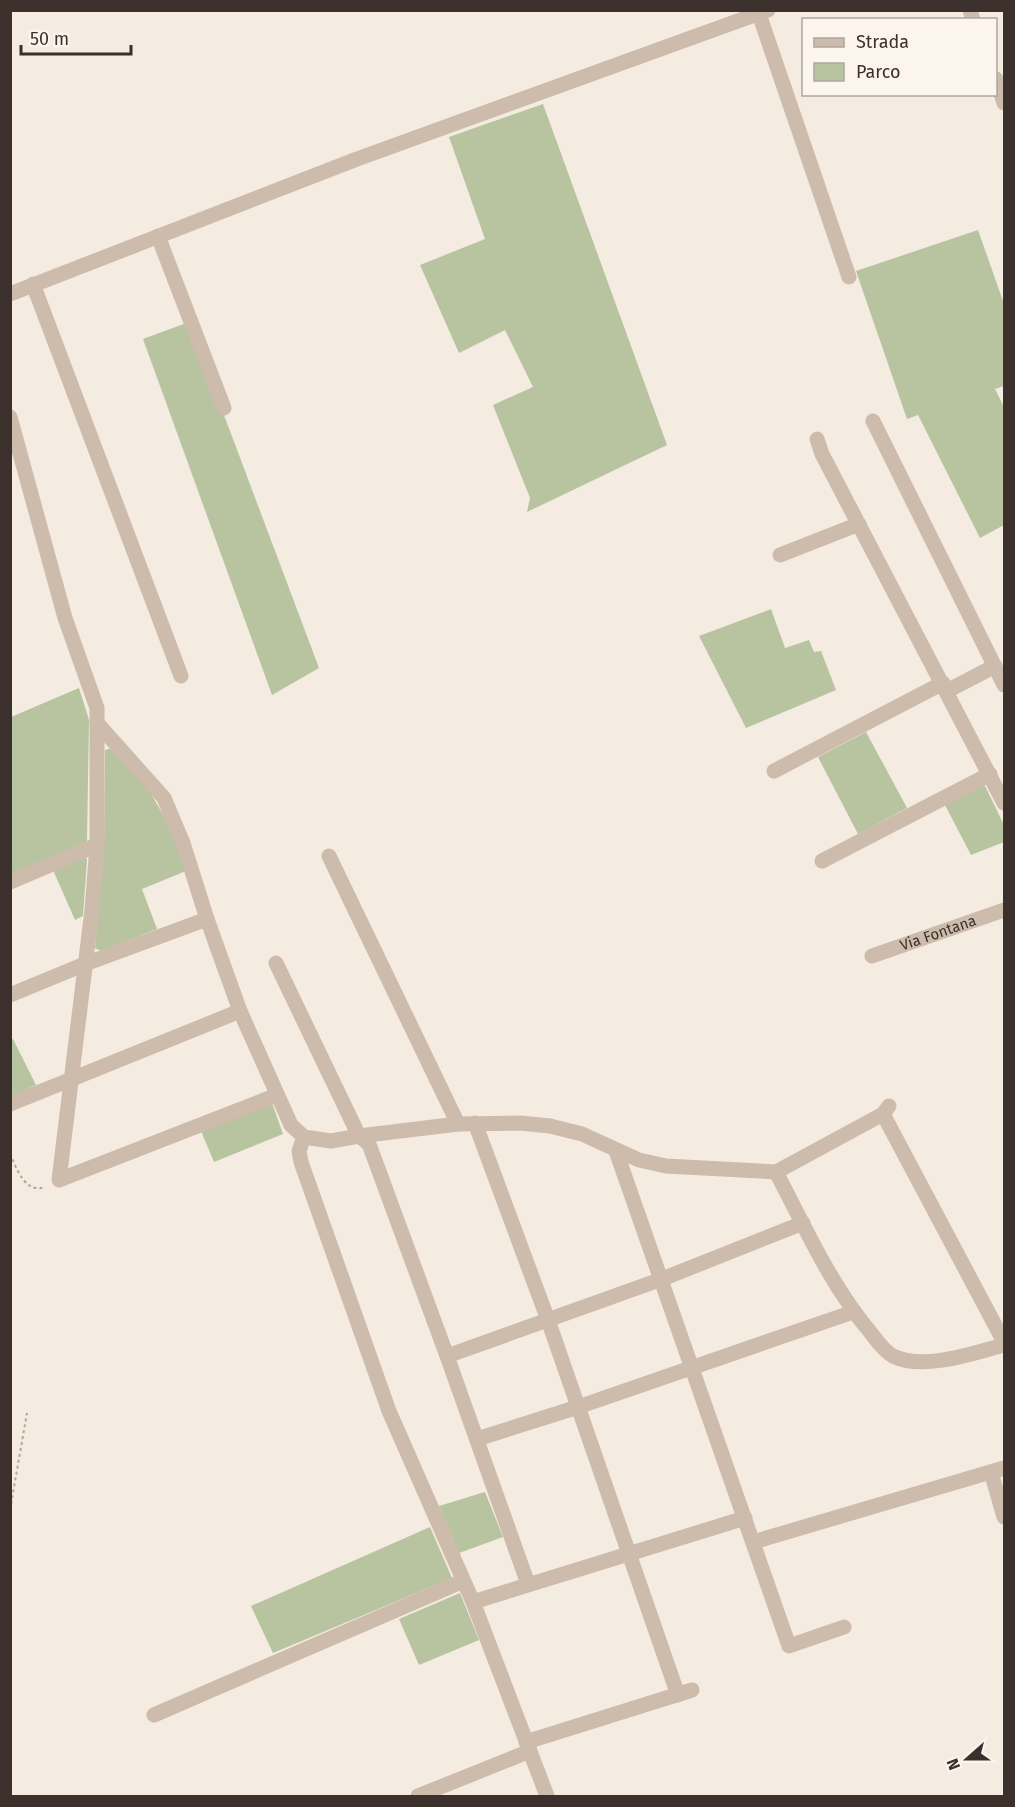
<svg xmlns="http://www.w3.org/2000/svg" width="1015" height="1807" viewBox="0 0 1015 1807" font-family="'Fira Sans',sans-serif">
<rect width="100%" height="100%" fill="#f4ebe1"/>
<g fill="#b8c4a0">
<path d="M543,104L667,445L527,512L530,498L493,405L533,387L505,330L459,353L420,265L485,239L449,137Z"/>
<path d="M978,230L1004,304V386L995,389L1004,407V525L980,538L918,415L907,419L856,271Z"/>
<path d="M189,322L319,668L272,695L143,339Z"/>
<path d="M771,609L785,648L809,640L814,652L821,651L836,690L746,728L699,636Z"/>
<path d="M79,688L89,720L87,842L11,875V717Z"/>
<path d="M866,732L907,808L858,834L818,757Z"/>
<path d="M111,748L151,794L168,823L186,871L142,889L157,929L101,951L95,948L104,848L105,750Z"/>
<path d="M984,784L1004,825V842L971,855L945,805Z"/>
<path d="M84,857L87,859L83,916L75,920L53,870Z"/>
<path d="M13,1039L36,1085L11,1096L10,1040Z"/>
<path d="M272,1103L283,1134L214,1162L201,1131Z"/>
<path d="M485,1492L503,1537L459,1553L439,1506Z"/>
<path d="M430,1527L452,1578L273,1653L251,1606Z"/>
<path d="M460,1593L479,1640L419,1665L399,1619Z"/>
</g>
<g fill="none" stroke-linecap="round" stroke-linejoin="round">
<g stroke="#b9a596" stroke-width="2" stroke-dasharray="3 3" stroke-linecap="butt">
<path d="M10,1154C17,1169 25,1194 45,1187"/>
<path d="M10,1510L27,1413"/>
</g>
<g stroke="#cdbbac" stroke-width="15">
<path d="M970,10L973,20"/>
<path d="M759,14L849,277"/>
<path d="M996,79L1004,103"/>
<path d="M158,236L224,408"/>
<path d="M33,284L181,676"/>
<path d="M10,294L357,159L768,10"/>
<path d="M10,417L65,618L97,708V845L92,910L59,1180L277,1095"/>
<path d="M873,421L1004,685"/>
<path d="M817,439L822,454L1004,803"/>
<path d="M780,555L859,524"/>
<path d="M947,691L995,666"/>
<path d="M97,723L164,798L183,843L207,919L240,1011L291,1125L304,1137L331,1141L359,1136L458,1124L520,1123L550,1126L582,1134L639,1160L666,1166L776,1172L883,1114L889,1106"/>
<path d="M774,771L943,683"/>
<path d="M329,856L458,1124"/>
<path d="M822,861L990,774"/>
<path d="M10,882L97,845"/>
<path id="s1" d="M872,956L1004,910"/>
<path d="M276,963L359,1136L369,1144L447,1356L528,1584"/>
<path d="M10,995L85,964L207,919"/>
<path d="M10,1104L240,1011"/>
<path d="M883,1114L1004,1342"/>
<path d="M475,1123L548,1320L678,1695"/>
<path d="M304,1137L299,1151L301,1162L389,1411L473,1602L547,1796"/>
<path d="M616,1151L789,1646L844,1627"/>
<path d="M776,1172C805,1227 831,1286 871,1333C877,1341 884,1351 893,1356C923,1371 974,1353 1004,1345"/>
<path d="M447,1356L662,1279L803,1223"/>
<path d="M477,1439L578,1407L853,1312"/>
<path d="M991,1472L1004,1517"/>
<path d="M753,1542L1004,1468"/>
<path d="M473,1602L745,1518"/>
<path d="M154,1715L463,1581"/>
<path d="M526,1742L692,1690"/>
<path d="M418,1796L530,1751"/>
</g>
</g>
<g text-anchor="middle" stroke-width="4.5" stroke-linejoin="round" paint-order="stroke">
<g font-size="15" fill="#3b302b" stroke="#fbf5ee">
<text dy="5" stroke="none"><textPath href="#s1" startOffset="70">Via Fontana</textPath></text>
</g>
</g>
<rect width="1015" height="1807" fill="none" stroke="#3b302b" stroke-width="24"/>
<rect x="802" y="18" width="195" height="78" fill="#fbf5ee" stroke="#aea6a0" stroke-width="1.5"/>
<rect x="814" y="38" width="30" height="9" fill="#cdbbac" stroke="#aea6a0" stroke-width="1.5"/>
<text x="856" y="48" font-size="18" fill="#3b302b">Strada</text>
<rect x="814" y="63" width="30" height="18" fill="#b8c4a0" stroke="#aea6a0" stroke-width="1.5"/>
<text x="856" y="78" font-size="18" fill="#3b302b">Parco</text>
<g transform="translate(967 1759) rotate(249)" stroke="#fbf5ee" stroke-width="4.5" paint-order="stroke">
<path d="M0-4.5L10 22L0 15L-10 22Z" fill="#3b302b"/>
<text y="-9" font-size="16" font-weight="bold" text-anchor="middle" fill="#3b302b">N</text>
</g>
<path d="M21 45v9h110v-9" fill="none" stroke="#3b302b" stroke-width="3"/>
<text x="30" y="45" font-size="18" fill="#3b302b" stroke="#fbf5ee" stroke-width="4.5" paint-order="stroke">50 m</text>
</svg>
